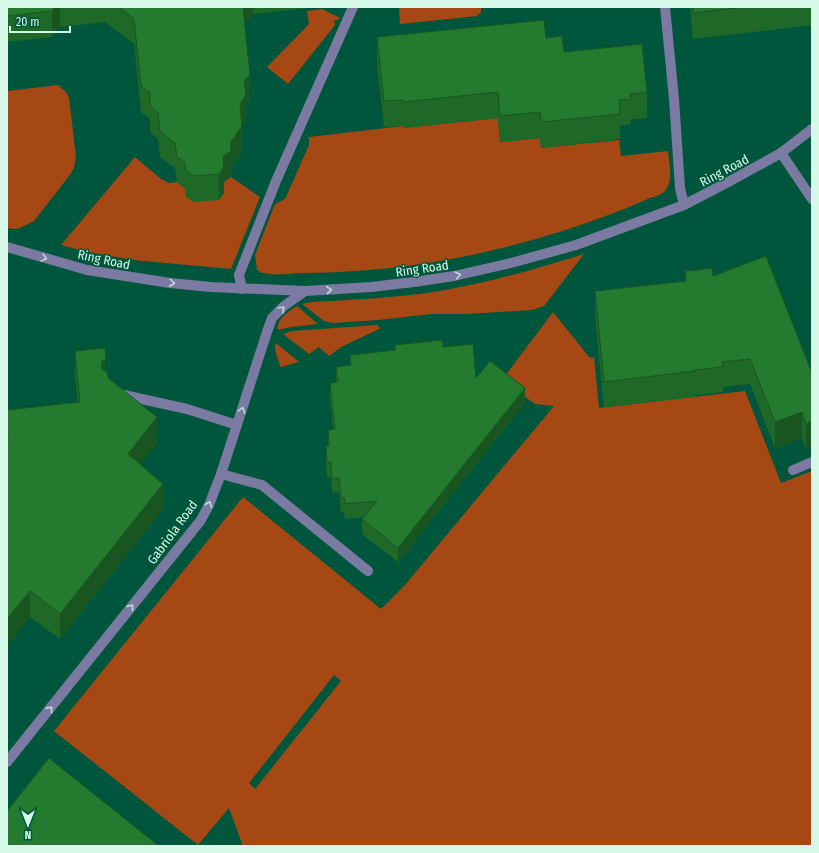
<svg xmlns="http://www.w3.org/2000/svg" width="819" height="853" viewBox="0 0 819 853" font-family="'Fira Sans Condensed',sans-serif">
<rect width="100%" height="100%" fill="#00563c"/>
<g fill="#a54813" fill-rule="evenodd">
<path d="M399,7H481V12L477,16L400,24Z"/>
<path d="M322,9L340,18L339,19L334,21L335,25L288,84L267,67L309,24L307,11Z"/>
<path d="M58,85L66,92L69,98L76,157L74,168L69,176L34,221L20,228L15,229L7,228V91Z"/>
<path d="M498,118L500,142L540,138L541,148L619,140L621,156L668,151C669,163 674,183 664,192C660,195 655,197 650,198C637,204 624,209 611,214C512,252 405,273 299,273C286,274 268,277 257,270L255,255L275,204L285,199L309,145V137L403,126V128Z"/>
<path d="M135,157L161,179L169,183L177,182L185,188L223,182L231,177L260,197L231,269L133,260L88,252L61,245Z"/>
<path d="M584,254L544,306L532,310L467,314H431L378,320L333,323L324,321L302,304L311,302C350,300 388,298 427,293C480,285 533,270 584,254Z"/>
<path d="M297,306L318,324L291,327L278,330C276,319 289,311 297,306Z"/>
<path d="M553,312L590,358L594,357L599,408L745,391L781,483L812,471V846H243L229,808L198,845L54,731L243,497L381,609L405,585L554,406L535,404L502,380ZM334,675L341,681L255,789L249,783Z"/>
<path d="M377,325L380,328L379,329L341,347L329,356L319,347L309,354L283,334L292,331Z"/>
<path d="M276,343L299,362L280,367C279,358 273,352 276,343Z"/>
</g>
<g fill="none" stroke-linecap="round" stroke-linejoin="round">
<g stroke="#7b7aa3" stroke-width="10">
<path d="M665,7L674,99L680,188L684,205"/>
<path d="M781,153L812,199"/>
<path d="M7,247L87,270L170,283L211,287L305,291L371,287L414,282L454,276L511,263L576,245L684,205L730,181L781,153L812,129"/>
<path d="M242,289L239,275L276,181L353,7"/>
<path d="M119,394L187,409L237,425"/>
<path d="M793,470L812,462"/>
<path d="M221,474L262,485L368,571"/>
<path d="M7,762L201,520L209,505L221,474L267,332L272,318L284,306L305,291"/>
</g>
</g>
<g fill="#1f6928">
<path d="M7,7H307V8L253,14L245,24L250,100L246,105V121L242,126V152L231,167V177L224,182V193L219,200L194,202L186,197L185,188L177,182L175,168L160,157L158,139L150,132V119L141,112L134,44L105,22L60,27L52,37L7,42Z"/>
<path d="M507,7H521L507,8Z"/>
<path d="M542,7H556L542,8Z"/>
<path d="M690,7H812V25L693,39Z"/>
<path d="M377,37L564,52L647,92V118L631,119V124L620,126V139L541,148L540,138L500,142L498,118L403,128V126L384,127L377,63Z"/>
<path d="M685,271L713,276L812,373L806,449L802,438L775,448L750,384L723,387V392L695,395V397L604,407L595,317V291L685,281Z"/>
<path d="M395,345L443,347L476,378L525,403L398,562L362,534V519L364,517L345,519L344,512H341L339,492L332,493L331,477H327L326,460V446H328V430L333,429L330,398V383H336V367L350,365V355L395,350Z"/>
<path d="M75,351L106,371L108,378L157,443L140,464L163,509L60,639L30,617L7,645V410L78,402L75,377Z"/>
</g>
<g fill="#195521">
<path d="M55,7H60V27L52,37V11Z"/>
<path d="M243,7H253V14L243,27Z"/>
<path d="M250,75V100L246,105V121L240,130V104L244,81Z"/>
<path d="M242,126V152L231,167V177L224,182V193L219,200V174L223,157L231,142Z"/>
<path d="M106,359V385L101,367L102,361Z"/>
<path d="M525,388V403L398,562V548Z"/>
<path d="M802,412V438L775,448V422Z"/>
<path d="M157,417V443L128,480V454Z"/>
<path d="M812,421V447L806,449V424Z"/>
<path d="M163,484V509L60,639V614Z"/>
<path d="M30,591V617L7,645V619Z"/>
</g>
<g fill="#247a2f" stroke="#195521">
<path d="M7,7H55L52,11L7,16Z"/>
<path d="M119,7H243L250,75L244,81L246,95L240,104L242,126L231,142V151L223,157L224,167L219,174L194,176L186,171L185,162L177,157L175,143L160,131L158,113L150,106V93L141,86L134,19Z"/>
<path d="M693,7H745L693,13Z"/>
<path d="M544,20L546,38L562,36L564,52L642,44L647,92L630,94L631,99L619,100L620,114L541,122L540,112L500,116L498,92L403,102V100L384,101L377,37Z"/>
<path d="M766,256L812,373V421L806,424L802,412L775,422L750,359L722,362L723,367L695,370V371L604,382L595,291L686,281L685,271L697,270L712,268L713,276Z"/>
<path d="M442,340L443,347L473,344L476,378L490,361L525,388L398,548L362,519L377,501L345,504L344,498H341L339,478L332,479L331,462H327L326,446H329L328,430L335,429L330,383L338,382L336,367L351,365L350,355L395,350V345Z"/>
<path d="M105,348L106,359L102,361L101,367L103,370L107,372L108,378L157,417L128,454L163,484L60,614L30,591L7,619V441L8,439L7,431V410L80,402L75,351Z"/>
<path d="M49,758L159,846H7V811Z"/>
</g>
<defs><path id="oneway-chevron" d="M-2-3.5L2.5 0L-2 3.5" fill="none" stroke-width="1.6" stroke-linecap="round" stroke-linejoin="round"/></defs>
<g stroke="#bfd9d8">
<use href="#oneway-chevron" transform="translate(44 258) rotate(15)"/>
<use href="#oneway-chevron" transform="translate(458 275) rotate(-12)"/>
<use href="#oneway-chevron" transform="translate(172 283) rotate(7)"/>
<use href="#oneway-chevron" transform="translate(329 290) rotate(-4)"/>
<use href="#oneway-chevron" transform="translate(282 309) rotate(-43)"/>
<use href="#oneway-chevron" transform="translate(242 410) rotate(-72)"/>
<use href="#oneway-chevron" transform="translate(209 504) rotate(-67)"/>
<use href="#oneway-chevron" transform="translate(131 607) rotate(-51)"/>
<use href="#oneway-chevron" transform="translate(50 709) rotate(-51)"/>
</g>
<g text-anchor="middle" stroke-width="3" stroke-linejoin="round" paint-order="stroke">
<g font-size="13" fill="#d6f9e9" stroke="#00563c">
<text transform="translate(724 170) rotate(-28)" y="5">Ring Road</text>
<text transform="translate(104 259) rotate(12)" y="5">Ring Road</text>
<text transform="translate(422 268) rotate(-8)" y="5">Ring Road</text>
<text transform="translate(172 532) rotate(-54)" y="5">Gabriola Road</text>
</g>
</g>
<rect width="819" height="853" fill="none" stroke="#d6f9e9" stroke-width="16"/>
<g transform="translate(28 825) rotate(180)" stroke="#00563c" stroke-width="3" paint-order="stroke">
<path d="M0-3L7 15L0 10L-7 15Z" fill="#d6f9e9"/>
<text y="-6" font-size="11" font-weight="bold" text-anchor="middle" fill="#d6f9e9">N</text>
</g>
<path d="M10 26v6h60v-6" fill="none" stroke="#d6f9e9" stroke-width="2"/>
<text x="16" y="26" font-size="12" fill="#d6f9e9" stroke="#00563c" stroke-width="3" paint-order="stroke">20 m</text>
</svg>
